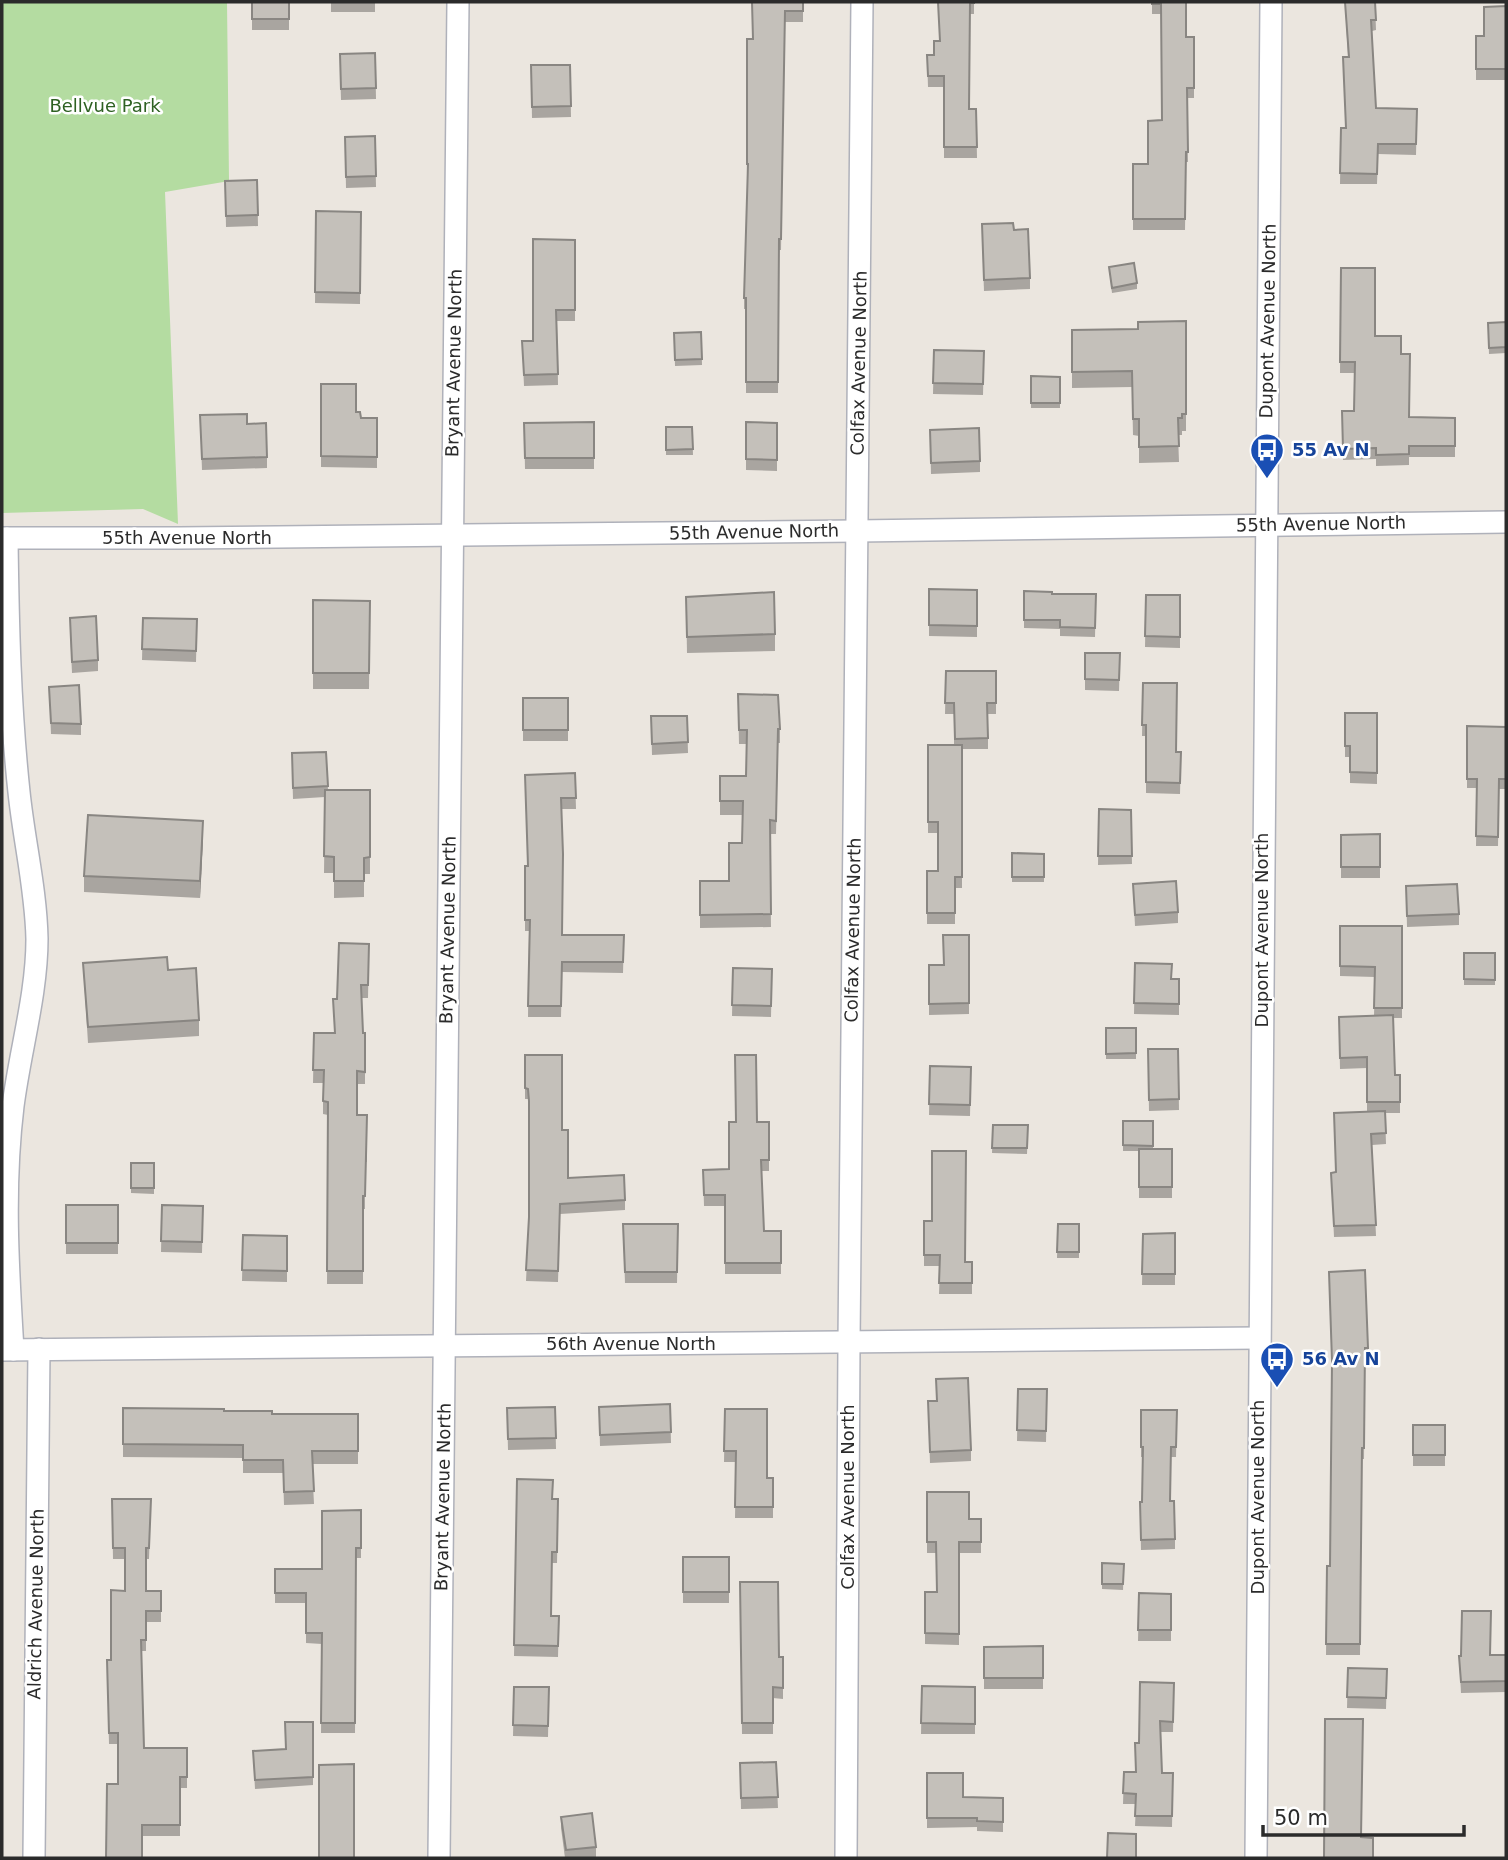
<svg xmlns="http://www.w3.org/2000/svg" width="1508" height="1860" viewBox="0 0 1508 1860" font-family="'DejaVu Sans',sans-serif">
<rect width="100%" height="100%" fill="#ebe6df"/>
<path fill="#b4dca1" d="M2,2H227L229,181L165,192L178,524L143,509L2,513Z"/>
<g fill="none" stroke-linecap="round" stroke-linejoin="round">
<g stroke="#afb1ba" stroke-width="24">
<g id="minor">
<path d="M2,538H179L857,531L1506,522"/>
<path d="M7,538C8,623 10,708 19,792C24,841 36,889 37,939C37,994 20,1051 13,1106C3,1188 8,1268 13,1350"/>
<path d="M2,1350L1259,1338"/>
<path d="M34,1858L39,1349"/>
<path d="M439,1858L458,2"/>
<path d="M846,1858L849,1343L862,2"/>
<path d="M1256,1858L1271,2"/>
</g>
</g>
<use href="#minor" stroke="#fff" stroke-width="21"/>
</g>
<g fill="#a9a5a0">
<rect x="252" y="2" width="37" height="28"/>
<rect x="331" y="2" width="44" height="10"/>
<path d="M752,2H803V22H785L781,250H779L778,393H746V309H744V298L748,175H747L746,81L753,39Z"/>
<path d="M938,2H974V14H970L969,109H976L977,158H944V87H928L927,55H934L940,41Z"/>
<path d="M1152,2H1186V37H1194V98H1187L1188,162H1186L1185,230H1133V164H1148L1162,120L1161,14H1152Z"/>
<path d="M1345,2H1375L1376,30L1372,31L1376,108L1417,109L1416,155L1378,154L1377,184H1340L1341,128H1345L1348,57Z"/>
<path d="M1506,6V80H1476V36H1484Z"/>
<path d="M375,53L376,99L341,100L340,65Z"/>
<path d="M531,65H570L571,117L532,118Z"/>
<path d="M375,136L376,187L346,188L345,137Z"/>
<path d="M257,180L258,226L226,227L225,181Z"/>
<path d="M316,211L361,212L360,304L315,303Z"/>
<path d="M1014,230L1030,278V289L984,291L982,235Z"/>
<path d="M575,240V321H557L558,385L524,386L522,341H533Z"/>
<path d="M1109,267L1137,283V289L1112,293Z"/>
<path d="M1341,268L1375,336L1401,354L1409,417L1455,418V457H1409V465L1376,466V459L1343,460L1342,422L1354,411L1355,373H1340Z"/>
<path d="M1186,321V431H1182V435H1178L1179,462L1139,463V436L1133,435L1132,387L1072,388V330L1138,329Z"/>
<path d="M1506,322V353L1489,354L1488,323Z"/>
<path d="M701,332L702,365L675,366L674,333Z"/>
<path d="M934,350L984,351L983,395L933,394Z"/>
<path d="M1031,376L1060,377V408H1031Z"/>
<path d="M321,384L356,412L361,418H377V468L321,467Z"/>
<path d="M200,415L247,424L267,457V468L202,470Z"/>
<path d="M594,422V469H525L524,423Z"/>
<path d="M746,422L777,423V471L746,470Z"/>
<path d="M666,427H692L693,455H666Z"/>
<path d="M930,430L980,461V472L931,474Z"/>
<path d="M929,589L977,590V637L929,636Z"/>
<path d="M1024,591L1052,594H1096L1095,637L1060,636V629L1024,628Z"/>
<path d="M1146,595H1180V648L1145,647Z"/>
<path d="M686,597L775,634V651L687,653Z"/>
<path d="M313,600L370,601L369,689H313Z"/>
<path d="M143,618L197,619L196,662L142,660Z"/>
<path d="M70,629L98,660V671L72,673Z"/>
<path d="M1085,653H1120L1119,691L1085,690Z"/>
<path d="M946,671H996V714H988V749H962V888H955V924H927V871H938V833H928V745H954V714H945Z"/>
<path d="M1143,683L1176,752H1181L1180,794L1146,793V736H1142Z"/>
<path d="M49,687L81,724V735L51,734Z"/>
<path d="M738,694L780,729V743H778L776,834H770L771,927L700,928V881H729L742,843L743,815H720V776H746L747,744H739Z"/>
<rect x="523" y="698" width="45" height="43"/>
<path d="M1345,713H1377V784L1350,783V757H1345Z"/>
<path d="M651,716H687L688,753L652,755Z"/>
<path d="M1467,726L1506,727V789H1499L1498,846H1476L1477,788H1467Z"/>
<path d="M326,752L328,790H370V874H364V897L334,898V873H324L325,797L293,799L292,764Z"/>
<path d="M575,773L576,809H561L563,935H624L623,973L562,972L561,1017H528L529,931H525V866H528L525,786Z"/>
<path d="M1099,809L1131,810L1132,864L1098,865Z"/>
<path d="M1380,834V878H1341V835Z"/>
<path d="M203,837L200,898L84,892V876Z"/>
<path d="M1012,853L1044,854V882H1012Z"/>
<path d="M1133,884L1178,912V923L1135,926Z"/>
<path d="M1406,886L1459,914V925L1407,927Z"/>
<path d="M1340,926H1402V1018H1393L1395,1075H1400V1113H1385L1386,1144L1372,1145L1376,1236L1334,1237L1331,1173L1336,1172L1367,1112V1068L1340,1069L1339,1017L1374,1016L1375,977L1340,976Z"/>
<path d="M969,935V1014L929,1015V965H944Z"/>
<path d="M369,944L368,998H361L363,1033H365V1084H357V1115H367V1162H365V1209H363V1284H327L328,1115L323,1114V1083H313L314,1033H334L337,999Z"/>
<rect x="1464" y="953" width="31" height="32"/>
<path d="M83,963L168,970L199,1020V1036L88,1043Z"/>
<path d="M1135,963L1172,979H1179V1015L1134,1014Z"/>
<path d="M733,968L772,969L771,1017L732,1016Z"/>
<rect x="1106" y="1028" width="30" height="31"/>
<path d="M1148,1049H1178L1179,1110L1149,1111Z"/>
<path d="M525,1055L562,1130L568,1178L625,1200V1210L560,1214L558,1282L526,1281L529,1217V1111L528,1099H525Z"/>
<path d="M930,1066L971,1067L970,1116L929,1115Z"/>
<path d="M1123,1121H1153V1149H1172V1198H1139V1151H1123Z"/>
<path d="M736,1122H769V1171H761L764,1231H781V1274H725V1206H704L703,1170L729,1169Z"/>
<path d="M993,1125H1028L1027,1154L992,1153Z"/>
<path d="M131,1163H154V1194L131,1193Z"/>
<rect x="66" y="1205" width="52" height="49"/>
<path d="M162,1205L203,1206L202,1253L161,1252Z"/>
<path d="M924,1221L965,1262H972V1294H939L940,1266H924Z"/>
<path d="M623,1224H678L677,1283H625Z"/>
<path d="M1058,1224H1079V1258H1057Z"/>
<path d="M1175,1233V1285H1142L1143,1234Z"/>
<path d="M243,1235L287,1236V1282L242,1281Z"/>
<path d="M1329,1283L1368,1348V1359H1365L1364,1459H1362L1360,1655H1326L1327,1566H1330L1332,1370Z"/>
<path d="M1018,1389H1047L1046,1442L1017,1441Z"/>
<path d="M928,1401H937L971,1450V1461L930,1463Z"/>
<path d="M670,1404L671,1443L600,1446L599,1407Z"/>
<path d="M555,1407L556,1449L508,1450L507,1408Z"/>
<path d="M123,1408L272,1414H358V1464H312L314,1504L284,1505L283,1473H243V1458L123,1457Z"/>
<path d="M725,1409L767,1478H773V1518H735L736,1462H724Z"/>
<path d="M1141,1410H1177L1176,1457H1171V1501L1175,1539V1549L1141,1550L1140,1502H1142L1143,1457H1141Z"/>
<rect x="1413" y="1425" width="32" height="41"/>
<path d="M517,1479L552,1499L558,1510L557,1563H552L551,1616H559L558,1657L514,1656Z"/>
<path d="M927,1492L969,1519H981V1553H959V1645L925,1644V1592H937L936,1553H927Z"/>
<path d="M112,1499H151L149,1559H146V1591H161V1622H146V1651H141L144,1748H187V1788H180V1836H142L118,1784V1744H109L107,1660H111L125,1591V1559H113Z"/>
<path d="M361,1510V1558H356L355,1733H321L322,1644L306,1643V1603H275V1569H322Z"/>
<rect x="683" y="1557" width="46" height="46"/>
<path d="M1102,1563L1124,1564L1123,1590L1102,1589Z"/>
<path d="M740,1582L779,1657H783V1699L773,1698V1734H742Z"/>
<path d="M1139,1593L1171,1594V1641H1138Z"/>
<path d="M1043,1646V1689H984V1647Z"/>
<path d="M1506,1654V1692L1461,1693L1459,1656Z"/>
<path d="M1348,1668L1387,1669L1386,1709L1347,1708Z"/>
<path d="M1174,1683L1173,1732H1161L1162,1773H1173L1172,1827L1135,1826L1136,1804H1123L1124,1772H1136L1139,1743Z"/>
<path d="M922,1686L975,1687V1734H921Z"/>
<path d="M514,1687H549L548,1737L513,1736Z"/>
<path d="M313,1722V1785L255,1789L253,1751L285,1749Z"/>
<path d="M776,1762L778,1808L741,1809L740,1763Z"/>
<path d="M927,1773L963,1797L1003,1798V1832L977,1831V1827L927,1828Z"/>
<path d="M561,1817L596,1847V1858H565L561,1828Z"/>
</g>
<path fill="#898682" d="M203,821V837L200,898V881Z"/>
<g fill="#c4c0ba" stroke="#898682" stroke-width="2">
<rect x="252" y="2" width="37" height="17"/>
<path d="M752,2H803V11H785L781,239H779L778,382H746V298H744L748,164H747V39H753Z"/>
<path d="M938,2H974V3H970L969,109H976L977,147H944V76H928L927,55H934V41H940Z"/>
<path d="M1152,2H1186V37H1194V88H1187L1188,152H1186L1185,219H1133V164H1148V121L1162,120L1161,4H1152Z"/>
<path d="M1345,2H1375L1376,20H1371L1376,108L1417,109L1416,144H1378L1377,174L1340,173L1341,128H1346L1343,57H1349Z"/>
<path d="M1506,6V69H1476V36H1484V7Z"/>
<path d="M375,53L376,88L341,89L340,54Z"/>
<path d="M531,65H570L571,106L532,107Z"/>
<path d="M375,136L376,176L346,177L345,137Z"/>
<path d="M257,180L258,215L226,216L225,181Z"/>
<path d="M316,211L361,212L360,293L315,292Z"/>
<path d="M1013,223L1014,230L1028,229L1030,278L984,280L982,224Z"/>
<path d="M533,239L575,240V310H556L558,374L524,375L522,341H533Z"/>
<path d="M1134,263L1137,283L1112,288L1109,267Z"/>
<path d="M1341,268H1375V336H1401V354H1410L1409,417L1455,418V446H1409V454L1376,455V448L1343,449L1342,411H1354L1355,362H1340Z"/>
<path d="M1186,321V414H1182V418H1178L1179,446L1139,447V419H1133L1132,371L1072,372V330L1138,329V322Z"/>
<path d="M1506,322V347L1489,348L1488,323Z"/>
<path d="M701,332L702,359L675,360L674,333Z"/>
<path d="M934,350L984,351L983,384L933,383Z"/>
<path d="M1031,376L1060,377V403H1031Z"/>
<path d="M321,384H356V412H360L361,418H377V457L321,456Z"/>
<path d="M247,414V424L266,423L267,457L202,459L200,415Z"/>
<path d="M594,422V458H525L524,423Z"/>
<path d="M746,422L777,423V460L746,459Z"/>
<path d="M666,427H692L693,449L666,450Z"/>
<path d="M979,428L980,461L931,463L930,430Z"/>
<path d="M929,589L977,590V626L929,625Z"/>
<path d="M1024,591L1052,592V594H1096L1095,628L1060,627V620H1024Z"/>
<path d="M774,592L775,634L687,637L686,597Z"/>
<path d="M1146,595H1180V637L1145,636Z"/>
<path d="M313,600L370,601L369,673H313Z"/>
<path d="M96,616L98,660L72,662L70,618Z"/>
<path d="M143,618L197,619L196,651L142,649Z"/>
<path d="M1085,653H1120L1119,680L1085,679Z"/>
<path d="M946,671H996V703H987L988,738L955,739L954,703H945Z"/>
<path d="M1143,683H1177L1176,752H1181L1180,783L1146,782V725H1142Z"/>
<path d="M79,685L81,724L51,723L49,687Z"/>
<path d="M738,694L778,695L780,729H778L776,821L770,820L771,914L700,915V881H729V843H742L743,801H720V776H746L747,730H739Z"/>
<rect x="523" y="698" width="45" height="32"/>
<path d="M1345,713H1377V773L1350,772V746H1345Z"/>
<path d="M651,716H687L688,742L652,744Z"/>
<path d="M1467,726L1506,727V779H1499L1498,837L1476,836L1477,779H1467Z"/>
<path d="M928,745H962V877H955V913H927V871H938V822H928Z"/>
<path d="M326,752L328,786L293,788L292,753Z"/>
<path d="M575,773L576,798H561L563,854L562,935H624L623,962H562L561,1006H528L530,920H525V866H528L525,775Z"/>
<path d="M325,790H370V857L364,858V881H334V857L324,856Z"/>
<path d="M1099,809L1131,810L1132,856H1098Z"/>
<path d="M88,815L203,821L200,881L84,876Z"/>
<path d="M1380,834V867H1341V835Z"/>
<path d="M1012,853L1044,854V877H1012Z"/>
<path d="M1176,881L1178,912L1135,915L1133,884Z"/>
<path d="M1457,884L1459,914L1407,916L1406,886Z"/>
<path d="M1340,926H1402V1008H1374L1375,967L1340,966Z"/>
<path d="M943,935H969V1003L929,1004V965H944Z"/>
<path d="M339,943L369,944L368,985H361L363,1033H365V1072L357,1071V1115H367L365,1196H363V1271H327L328,1102L323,1101L324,1070H313L314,1033H335L333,999H337Z"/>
<path d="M1464,953H1495V980L1464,979Z"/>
<path d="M167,957L168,970L196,968L199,1020L88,1027L83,963Z"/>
<path d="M1135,963L1172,964L1171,979H1179V1004L1134,1003Z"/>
<path d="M733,968L772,969L771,1006L732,1005Z"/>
<path d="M1393,1015L1395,1075H1400V1102H1367V1057L1340,1058L1339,1017Z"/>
<path d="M1106,1028H1136V1053L1106,1054Z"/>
<path d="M1148,1049H1178L1179,1099L1149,1100Z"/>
<path d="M525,1055H562V1130H568V1178L624,1175L625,1200L560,1204L558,1271L526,1270L529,1217V1101L528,1089L525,1088Z"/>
<path d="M735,1055H756L757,1122H769V1160H761L764,1231H781V1263H725V1195H704L703,1170L729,1169V1122H736Z"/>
<path d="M930,1066L971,1067L970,1105L929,1104Z"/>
<path d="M1385,1111L1386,1133L1371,1134L1376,1225L1334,1226L1331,1173L1336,1172L1334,1113Z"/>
<path d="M1123,1121H1153V1146L1123,1145Z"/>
<path d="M993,1125H1028L1027,1148H992Z"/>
<rect x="1139" y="1149" width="33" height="38"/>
<path d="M932,1151H966L965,1262H972V1283H939L940,1255H924V1221H932Z"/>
<rect x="131" y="1163" width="23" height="25"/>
<rect x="66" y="1205" width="52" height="38"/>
<path d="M162,1205L203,1206L202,1242L161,1241Z"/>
<path d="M623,1224H678L677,1272H625Z"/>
<path d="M1058,1224H1079V1252H1057Z"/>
<path d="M1175,1233V1274H1142L1143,1234Z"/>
<path d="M243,1235L287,1236V1271L242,1270Z"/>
<path d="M1365,1270L1368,1348H1365L1364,1448H1362L1360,1644H1326L1327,1566H1330L1332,1361L1329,1272Z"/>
<path d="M968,1378L971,1450L930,1452L928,1401H937L936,1379Z"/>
<path d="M1018,1389H1047L1046,1431L1017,1430Z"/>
<path d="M670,1404L671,1432L600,1435L599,1407Z"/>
<path d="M555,1407L556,1438L508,1439L507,1408Z"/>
<path d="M123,1408L224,1409V1411H272V1414H358V1451H312L314,1491L284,1492L283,1460H243V1445L123,1444Z"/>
<path d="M725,1409H767V1478H773V1507H735L736,1451H724Z"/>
<path d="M1141,1410H1177L1176,1447H1171L1170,1501H1174L1175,1539L1141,1540L1140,1502H1142L1143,1447H1141Z"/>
<rect x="1413" y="1425" width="32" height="30"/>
<path d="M517,1479L553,1480L552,1499H558L557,1552H552L551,1616H559L558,1646L514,1645Z"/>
<path d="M927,1492H969V1519H981V1542H959V1634L925,1633V1592H937L936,1542H927Z"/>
<path d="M112,1499H151L149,1548H146V1591H161V1611H146V1640H141L144,1748H187V1777H180V1825H142V1858H106L107,1784H118V1733H109L107,1660H111V1590L125,1591V1548H113Z"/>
<path d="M361,1510V1548H356L355,1723H321L322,1633H306V1593H275V1569H322V1511Z"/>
<rect x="683" y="1557" width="46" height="35"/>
<path d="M1102,1563L1124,1564L1123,1584H1102Z"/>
<path d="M740,1582H778L779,1657H783V1688L773,1687V1723H742Z"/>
<path d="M1139,1593L1171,1594V1630H1138Z"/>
<path d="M1462,1611H1491L1490,1655H1506V1681L1461,1682L1459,1656H1461Z"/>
<path d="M1043,1646V1678H984V1647Z"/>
<path d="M1348,1668L1387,1669L1386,1698L1347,1697Z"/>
<path d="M1140,1682L1174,1683L1173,1722L1160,1721L1162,1773H1173L1172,1816H1135L1136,1794L1123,1793L1124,1772H1136L1135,1743H1139Z"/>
<path d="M922,1686L975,1687V1724L921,1723Z"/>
<path d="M514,1687H549L548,1726L513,1725Z"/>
<path d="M1325,1719H1363L1361,1837L1373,1838V1858H1324Z"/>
<path d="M285,1722H313V1777L255,1780L253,1751L286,1749Z"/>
<path d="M776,1762L778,1797L741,1798L740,1763Z"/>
<path d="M354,1764V1858H319V1765Z"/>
<path d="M927,1773H963V1797L1003,1798V1822L977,1821V1818H927Z"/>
<path d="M592,1813L596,1847L566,1850L561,1817Z"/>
<path d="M1108,1833L1136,1834V1858H1107Z"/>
</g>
<defs>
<g id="bus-pin" transform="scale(1.75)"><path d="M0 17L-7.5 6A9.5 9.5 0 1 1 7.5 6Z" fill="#1a4fb4" stroke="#fff"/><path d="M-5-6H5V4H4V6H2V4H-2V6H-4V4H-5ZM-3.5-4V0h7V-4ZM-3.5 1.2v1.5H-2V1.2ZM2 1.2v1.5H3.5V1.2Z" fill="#fff"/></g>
</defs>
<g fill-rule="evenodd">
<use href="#bus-pin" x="1267" y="450"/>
<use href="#bus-pin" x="1277" y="1359"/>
</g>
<g text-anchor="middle" stroke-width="5" stroke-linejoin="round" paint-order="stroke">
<g font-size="18" fill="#2e6122" stroke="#fff">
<text x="105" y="112">Bellvue Park</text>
</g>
<g font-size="18" fill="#2b2b2b" stroke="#fff">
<text transform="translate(1268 321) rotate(-89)" y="6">Dupont Avenue North</text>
<text transform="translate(454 363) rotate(-89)" y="6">Bryant Avenue North</text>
<text transform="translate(859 363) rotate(-89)" y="6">Colfax Avenue North</text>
<text transform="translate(1321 524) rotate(-1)" y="6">55th Avenue North</text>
<text transform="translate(754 532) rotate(-1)" y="6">55th Avenue North</text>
<text x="187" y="544">55th Avenue North</text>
<text transform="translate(448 930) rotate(-89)" y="6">Bryant Avenue North</text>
<text transform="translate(853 930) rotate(-89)" y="6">Colfax Avenue North</text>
<text transform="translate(1262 930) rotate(-90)" y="6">Dupont Avenue North</text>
<text x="631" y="1350">56th Avenue North</text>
<text transform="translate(443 1497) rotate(-89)" y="6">Bryant Avenue North</text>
<text transform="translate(848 1497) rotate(-90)" y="6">Colfax Avenue North</text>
<text transform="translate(1258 1497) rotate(-90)" y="6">Dupont Avenue North</text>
<text transform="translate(36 1604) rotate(-89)" y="6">Aldrich Avenue North</text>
</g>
<g font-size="18" font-weight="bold" fill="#164399" stroke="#fff" text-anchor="start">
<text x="1292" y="456">55 Av N</text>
<text x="1302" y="1365">56 Av N</text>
</g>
</g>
<rect width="1508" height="1860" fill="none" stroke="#2b2b2b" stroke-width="7"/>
<path d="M1263 1825v10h201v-10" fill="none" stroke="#2b2b2b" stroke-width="3.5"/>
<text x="1274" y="1825" font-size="21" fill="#2b2b2b" stroke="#ffffff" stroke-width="5" paint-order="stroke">50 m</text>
</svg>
